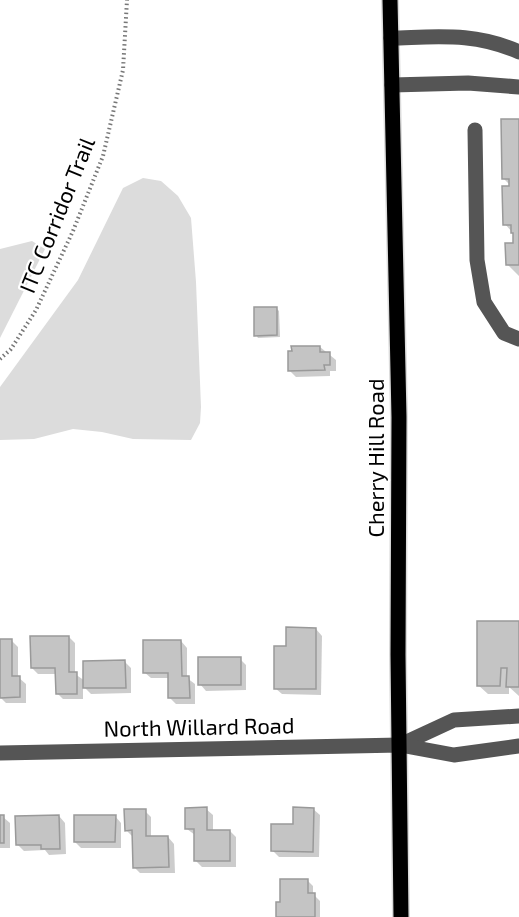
<svg xmlns="http://www.w3.org/2000/svg" width="519" height="917" viewBox="0 0 519 917" font-family="'Exo 2',sans-serif">
<rect width="100%" height="100%" fill="#fff"/>
<g fill="#dcdcdc">
<path d="M143,178L161,181L178,196L191,218L196,282L201,407L200,423L191,440L133,439L102,432L73,429L34,439L0,440V387L78,280L123,188Z"/>
<path d="M32,241L45,249L0,338V249Z"/>
</g>
<g fill="#0003">
<path d="M519,120V276L507,264L515,244L513,233L505,224L512,187L504,179Z"/>
<path d="M276,308L279,311L280,337L258,338L256,335Z"/>
<path d="M320,347L336,360V371H330V376L296,377L289,370L293,353Z"/>
<path d="M519,623V696L509,687V694H488L478,685Z"/>
<path d="M316,629L322,636L321,695L282,694L275,688L287,648Z"/>
<path d="M69,637L75,643V674L85,681L125,662L131,668V693L91,694L83,686V699H63L57,693V674H38L32,668Z"/>
<path d="M0,641H12L18,647V677L26,684V703H6L0,697Z"/>
<path d="M181,641L187,648V678L195,684V704H176L169,697V678H151L144,672Z"/>
<path d="M240,659L246,665V690L206,691L200,684Z"/>
<path d="M206,809L213,815V831H230L236,837V867H202L196,861L195,835L187,829Z"/>
<path d="M313,809L320,815L319,857H279L273,851L295,825Z"/>
<path d="M145,811L151,817V837H168L174,844L175,873H140L134,867L132,836L126,830Z"/>
<path d="M59,816L65,823L66,854L49,855L45,850L24,851L18,845Z"/>
<path d="M115,816L121,823V848H81L75,842Z"/>
<path d="M0,817H3L10,823V848H0Z"/>
<path d="M307,880L313,886V894L320,901V917H278L281,903Z"/>
</g>
<g fill="#c4c4c4" stroke="#999" stroke-width="1.5">
<path d="M501,119H519V265H506L505,243H513V233H511V225H503L502,186H509V179H502Z"/>
<path d="M254,307H277V335L254,336Z"/>
<path d="M291,346H320V352H330V365H324L325,370L288,371V351H292Z"/>
<path d="M477,621H519V687H506L507,668H501L500,686H477Z"/>
<path d="M286,627L316,628V689H274V646H286Z"/>
<path d="M30,636H69V672H77V694H56L55,668H31Z"/>
<path d="M0,639H12V676H20V697L0,698Z"/>
<path d="M143,640H181L182,676H189L190,698H168V673H143Z"/>
<rect x="198" y="657" width="43" height="28"/>
<path d="M125,660L126,688H83V661Z"/>
<path d="M207,807V830H230V861H194V829H185V808Z"/>
<path d="M293,807L314,808L313,852L271,851V824H293Z"/>
<path d="M124,809H146V836H168L169,867L133,868L132,830L125,831Z"/>
<rect x="0" y="815" width="4" height="28"/>
<path d="M59,815L60,849H41V845H16L15,816Z"/>
<path d="M74,815H116L115,842H74Z"/>
<path d="M280,879H308V893H315V917H276V902H280Z"/>
</g>
<g fill="none" stroke-linecap="round" stroke-linejoin="round">
<g stroke="#dbdbdb" stroke-width="18">
<path id="major" d="M390,0L399,417L398,655L401,917"/>
</g>
<path stroke="#777" stroke-width="4" stroke-dasharray="1.5 3" stroke-linecap="butt" d="M0,359L11,349L36,310L73,231L103,156L123,70L127,0"/>
<g stroke="#555" stroke-width="15">
<path d="M391,38C438,37 474,32 519,52"/>
<path d="M392,85L468,83L519,87"/>
<path d="M475,130L477,260L484,302L504,333L519,339"/>
<path d="M400,745L454,720L519,716"/>
<path d="M0,753L400,745L454,755L519,746"/>
</g>
<use href="#major" stroke="#000" stroke-width="15"/>
</g>
<g text-anchor="middle" stroke-width="4.5" stroke-linejoin="round" paint-order="stroke">
<g font-size="22" fill="#000" stroke="#fff">
<text transform="translate(57 215) rotate(-68)" y="8">ITC Corridor Trail</text>
<text transform="translate(376 458) rotate(-90)" y="8">Cherry Hill Road</text>
<text transform="translate(199 727) rotate(-1)" y="8">North Willard Road</text>
</g>
</g>
</svg>
